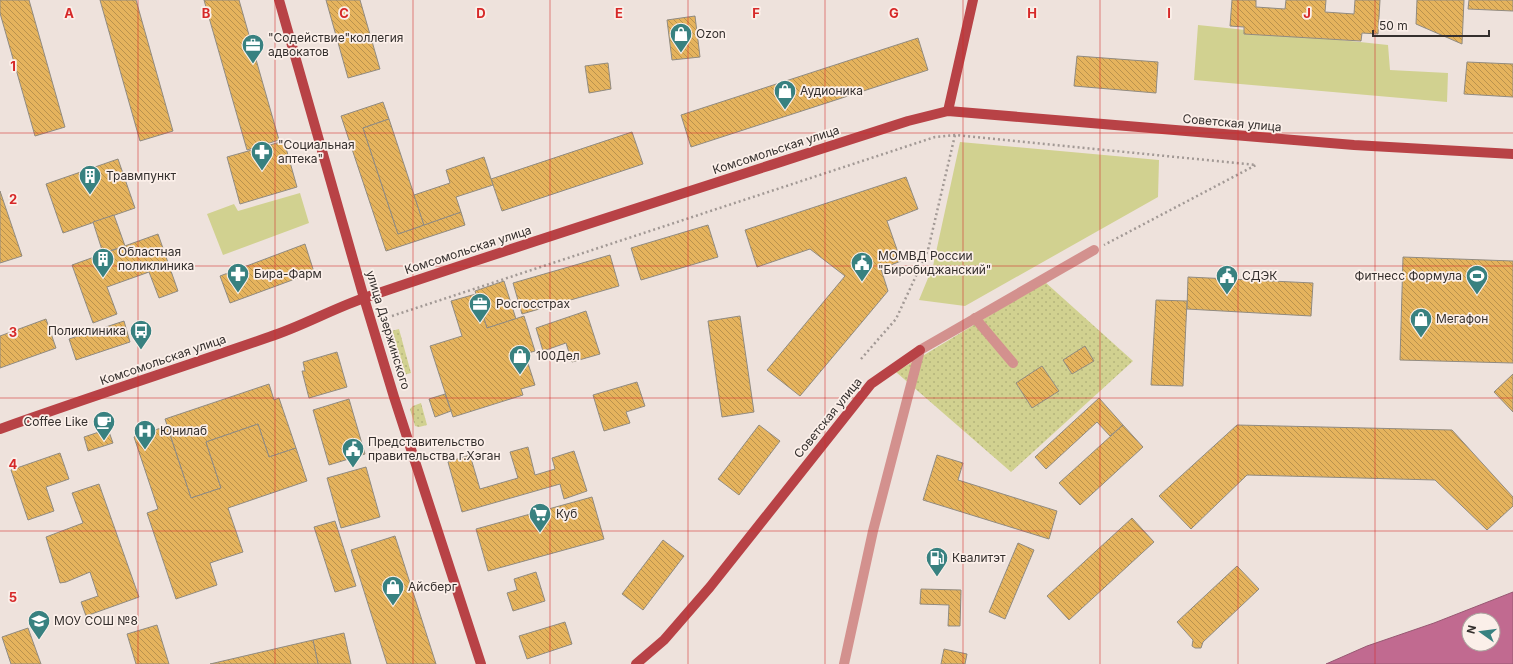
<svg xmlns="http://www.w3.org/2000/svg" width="1513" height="664" viewBox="0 0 1513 664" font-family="Inter,sans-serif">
<defs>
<pattern id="grass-dots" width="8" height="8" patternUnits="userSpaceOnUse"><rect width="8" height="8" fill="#d1d190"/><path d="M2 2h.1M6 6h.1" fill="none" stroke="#b4b47c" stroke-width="1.8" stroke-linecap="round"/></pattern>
<pattern id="building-back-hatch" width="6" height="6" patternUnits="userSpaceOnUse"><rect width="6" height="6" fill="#e5b35d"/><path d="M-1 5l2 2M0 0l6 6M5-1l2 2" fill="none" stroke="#ba924d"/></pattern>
</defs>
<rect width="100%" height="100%" fill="#eee2dc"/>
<g fill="url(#grass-dots)">
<path d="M1045,282L1133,361L1011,472L896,372Z"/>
<path d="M399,329L411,373L400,376L387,332Z"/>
<path d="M421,403L427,425L419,427L415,426L410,409L413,406Z"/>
</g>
<g fill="#d1d190">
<path d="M1198,25L1388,45L1390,70L1448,73L1447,102L1194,80Z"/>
<path d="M960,142L1159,160L1158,197L965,306L919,300L933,266Z"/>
<path d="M300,193L309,223L223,255L207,214L234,204L238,211Z"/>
</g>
<path fill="#c16a90" stroke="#975872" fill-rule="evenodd" d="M1513,592V664H1326L1367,646L1434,623ZM1469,620H1493V644H1469Z"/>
<g fill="url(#building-back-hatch)" stroke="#918b81">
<path d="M0,0H29L65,127L35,136L0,13Z"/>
<path d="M100,0H136L173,131L140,141Z"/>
<path d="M204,0H239L279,140L247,150Z"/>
<path d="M326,0H360L380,69L348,78Z"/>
<path d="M1232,0H1256V7L1285,9L1286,0H1326L1325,12L1354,14L1355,0H1380L1378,34L1362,33L1361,41L1244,34V27L1230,26Z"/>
<path d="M1417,0H1464L1462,44L1416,24Z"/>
<path d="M1469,0H1513V11L1468,9Z"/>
<path d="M695,16L700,57L672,60L667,20Z"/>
<path d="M918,38L928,70L691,147L681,115Z"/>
<path d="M1077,56L1158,62L1156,93L1074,86Z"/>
<path d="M1467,62L1513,64V97L1464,94Z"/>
<path d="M608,63L611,89L589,93L585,66Z"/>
<path d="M383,102L389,119L363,128L398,234L461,212L465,225L386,251L341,116Z"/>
<path d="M389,119L424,225L398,234L363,128Z"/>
<path d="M632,132L643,164L502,211L491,179Z"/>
<path d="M284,141L297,187L240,204L227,157Z"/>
<path d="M484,157L493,185L456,197L461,212L424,225L414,195L450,183L446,170Z"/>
<path d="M118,159L135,208L63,233L46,184Z"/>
<path d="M906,177L918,209L887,221L901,261L881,269L888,291L800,396L767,370L845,276L810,249L757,267L745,230Z"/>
<path d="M0,191L22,256L0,263Z"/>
<path d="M114,215L125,246L103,253L93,222Z"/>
<path d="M708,225L718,257L641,280L631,248Z"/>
<path d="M158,234L178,291L159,298L149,272L107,287L117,314L93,323L72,265Z"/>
<path d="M305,244L314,272L230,303L220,276Z"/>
<path d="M610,255L619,286L522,314L513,283Z"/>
<path d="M1403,257L1513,261V363L1400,360Z"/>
<path d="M1188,277L1313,283L1311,316L1187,309Z"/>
<path d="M504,281L516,319L487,328L475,291Z"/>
<path d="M476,294L487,328L524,316L535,351L525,354L535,385L521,389L523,395L453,417L430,346L462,336L451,301Z"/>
<path d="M1156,300L1187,301L1183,386L1151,385Z"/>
<path d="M586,311L600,354L572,362L566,343L543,351L536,328Z"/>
<path d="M740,316L754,412L722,417L708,321Z"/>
<path d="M46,319L56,348L0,368V336Z"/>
<path d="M124,321L130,342L76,360L69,339Z"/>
<path d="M1085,346L1094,361L1072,374L1063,360Z"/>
<path d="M337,352L347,387L309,398L302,371H305L303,362Z"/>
<path d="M1042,366L1059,391L1032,408L1016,383Z"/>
<path d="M1513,374V412L1494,392Z"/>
<path d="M637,382L645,406L626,412L630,423L604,431L593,395Z"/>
<path d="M269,384L274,400L279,398L296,448L269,457L258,424L206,442L221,488L191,498L165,419Z"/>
<path d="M445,394L451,411L435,417L429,399Z"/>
<path d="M1099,398L1123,425L1110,436L1097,422L1046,469L1035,457Z"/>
<path d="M349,399L365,454L329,465L313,410Z"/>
<path d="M258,424L269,457L296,448L307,481L228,508L243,552L210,563L217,585L176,599L147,513L158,509L134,437L167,426L191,498L221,488L206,442Z"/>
<path d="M759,425L780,441L739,495L718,479Z"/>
<path d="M1123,425L1143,447L1080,505L1059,483Z"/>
<path d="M1237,425L1452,430L1513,497V506L1487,530L1435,480L1247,475L1191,529L1159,496Z"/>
<path d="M108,429L113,443L88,451L84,437Z"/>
<path d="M528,447L535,475L555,469L552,458L574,451L587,491L564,499L560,484L462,512L448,462L470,455L480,489L518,478L510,452Z"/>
<path d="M60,453L69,479L46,487L54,511L28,520L11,470Z"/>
<path d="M937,455L963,463L958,480L1057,511L1049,539L923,500Z"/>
<path d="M366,467L380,517L341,528L327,478Z"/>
<path d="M99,484L139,597L86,616L81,602L98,596L90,572L66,582L60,583L46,537L83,523L72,493Z"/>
<path d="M592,497L604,539L488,571L476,529Z"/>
<path d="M1132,518L1154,542L1069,620L1047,596Z"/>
<path d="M335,521L356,586L335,592L314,527Z"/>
<path d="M395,536L436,664H387L351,550Z"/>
<path d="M663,540L684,556L643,610L622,594Z"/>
<path d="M1018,543L1034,550L1005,619L989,612Z"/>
<path d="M1237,566L1259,589L1203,642L1201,648H1195L1192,646L1193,640L1177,622Z"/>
<path d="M536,572L545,601L513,611L507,593L517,590L514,579Z"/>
<path d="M921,589L961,590L960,626H948L949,605L920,604Z"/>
<path d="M565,622L572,644L527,659L519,636Z"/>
<path d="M157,625L169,664H136L127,634Z"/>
<path d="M28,628L41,664H11L2,637Z"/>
<path d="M344,633L351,664H318L313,640Z"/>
<path d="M313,640L318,664H210Z"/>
<path d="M944,649L967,654L965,664H941Z"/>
</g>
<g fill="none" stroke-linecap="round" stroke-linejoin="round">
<g stroke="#a29995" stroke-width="2.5" stroke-dasharray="2 3" stroke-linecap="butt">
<path d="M392,316L935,137L955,135L1256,165L1104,245"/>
<path d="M861,359L896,319L928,250L955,135"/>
</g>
<g stroke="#d3918e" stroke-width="10">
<path d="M975,318L1013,363"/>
<path d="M844,664L873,531L920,350L1094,250"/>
</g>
<g stroke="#b84246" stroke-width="10">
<path d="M279,0L364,298L394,397L481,664"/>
<path d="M948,111L973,0"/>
<path d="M0,429C89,397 180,368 269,337C303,326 334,308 367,297C547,236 728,179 908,121L948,111L1354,145L1513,154"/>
<path d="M636,664L664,640L710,587L871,384L920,350"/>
</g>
</g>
<path fill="none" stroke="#d62828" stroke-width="1" stroke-opacity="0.55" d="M138,0V664M275,0V664M413,0V664M550,0V664M688,0V664M825,0V664M963,0V664M1100,0V664M1238,0V664M1375,0V664M0,133H1513M0,266H1513M0,398H1513M0,531H1513"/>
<defs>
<g id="shop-pin" transform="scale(1.15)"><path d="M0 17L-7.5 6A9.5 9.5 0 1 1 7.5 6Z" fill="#388180" stroke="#fbefe9"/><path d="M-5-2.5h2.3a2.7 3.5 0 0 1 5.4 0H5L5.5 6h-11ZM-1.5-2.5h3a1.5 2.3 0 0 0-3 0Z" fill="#fff"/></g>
<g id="office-pin" transform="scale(1.15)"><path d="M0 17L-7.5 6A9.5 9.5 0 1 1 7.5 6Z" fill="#388180" stroke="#fbefe9"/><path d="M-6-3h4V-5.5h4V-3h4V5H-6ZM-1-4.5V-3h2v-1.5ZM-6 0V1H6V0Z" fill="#fff"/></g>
<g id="pharmacy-pin" transform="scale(1.15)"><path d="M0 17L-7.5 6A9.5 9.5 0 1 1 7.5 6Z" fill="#388180" stroke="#fbefe9"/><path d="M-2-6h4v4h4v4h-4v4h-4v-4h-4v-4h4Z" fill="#fff"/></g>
<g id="building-pin" transform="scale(1.15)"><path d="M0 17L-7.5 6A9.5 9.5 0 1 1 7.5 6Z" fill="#388180" stroke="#fbefe9"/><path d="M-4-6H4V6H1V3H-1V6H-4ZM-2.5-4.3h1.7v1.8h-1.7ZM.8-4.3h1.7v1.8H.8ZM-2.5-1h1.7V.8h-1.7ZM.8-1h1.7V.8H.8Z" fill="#fff"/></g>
<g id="civic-pin" transform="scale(1.15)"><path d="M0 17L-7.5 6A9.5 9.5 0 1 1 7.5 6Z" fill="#388180" stroke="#fbefe9"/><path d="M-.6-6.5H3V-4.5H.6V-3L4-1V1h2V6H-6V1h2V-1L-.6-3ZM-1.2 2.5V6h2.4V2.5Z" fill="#fff"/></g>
<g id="stadium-pin" transform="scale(1.15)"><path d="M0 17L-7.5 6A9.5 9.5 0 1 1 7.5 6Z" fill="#388180" stroke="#fbefe9"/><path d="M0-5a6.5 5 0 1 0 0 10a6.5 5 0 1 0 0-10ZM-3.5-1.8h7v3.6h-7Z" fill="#fff"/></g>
<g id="bus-pin" transform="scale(1.15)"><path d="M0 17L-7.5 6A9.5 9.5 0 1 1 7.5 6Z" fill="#388180" stroke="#fbefe9"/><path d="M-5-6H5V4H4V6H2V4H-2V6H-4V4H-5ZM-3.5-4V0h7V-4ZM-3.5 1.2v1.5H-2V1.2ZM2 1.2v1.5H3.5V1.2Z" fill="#fff"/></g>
<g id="cafe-pin" transform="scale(1.15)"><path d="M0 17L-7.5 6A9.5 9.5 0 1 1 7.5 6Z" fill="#388180" stroke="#fbefe9"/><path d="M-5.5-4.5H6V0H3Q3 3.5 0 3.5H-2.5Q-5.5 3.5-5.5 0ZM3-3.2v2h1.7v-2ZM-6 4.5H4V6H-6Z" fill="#fff"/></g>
<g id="hospital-pin" transform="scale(1.15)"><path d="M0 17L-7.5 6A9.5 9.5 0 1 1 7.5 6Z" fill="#388180" stroke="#fbefe9"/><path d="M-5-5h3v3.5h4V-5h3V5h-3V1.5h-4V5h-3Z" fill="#fff"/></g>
<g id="supermarket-pin" transform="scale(1.15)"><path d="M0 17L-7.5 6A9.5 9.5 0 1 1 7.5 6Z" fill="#388180" stroke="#fbefe9"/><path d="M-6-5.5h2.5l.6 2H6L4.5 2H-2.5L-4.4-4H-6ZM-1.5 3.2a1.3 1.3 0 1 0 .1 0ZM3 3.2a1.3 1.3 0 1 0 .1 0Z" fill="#fff"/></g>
<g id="fuel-pin" transform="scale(1.15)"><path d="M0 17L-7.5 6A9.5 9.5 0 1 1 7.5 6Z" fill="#388180" stroke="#fbefe9"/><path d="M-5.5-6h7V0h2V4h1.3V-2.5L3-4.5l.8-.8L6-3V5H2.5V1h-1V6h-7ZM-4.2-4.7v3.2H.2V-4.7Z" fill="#fff"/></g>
<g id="school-pin" transform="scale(1.15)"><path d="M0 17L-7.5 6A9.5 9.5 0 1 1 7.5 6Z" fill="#388180" stroke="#fbefe9"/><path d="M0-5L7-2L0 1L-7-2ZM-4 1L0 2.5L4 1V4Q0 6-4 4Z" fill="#fff"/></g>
</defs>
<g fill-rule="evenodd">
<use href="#shop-pin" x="681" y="34"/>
<use href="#office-pin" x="253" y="45"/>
<use href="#shop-pin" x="785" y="91"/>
<use href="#pharmacy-pin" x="262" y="152"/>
<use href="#building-pin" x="90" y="176"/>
<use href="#building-pin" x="103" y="259"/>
<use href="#civic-pin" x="862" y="263"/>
<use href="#pharmacy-pin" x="238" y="274"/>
<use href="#civic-pin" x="1227" y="276"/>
<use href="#stadium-pin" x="1477" y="276"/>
<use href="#office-pin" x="480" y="304"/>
<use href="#shop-pin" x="1421" y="319"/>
<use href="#bus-pin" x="141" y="331"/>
<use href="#shop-pin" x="520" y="356"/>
<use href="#cafe-pin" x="104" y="422"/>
<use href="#hospital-pin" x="145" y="431"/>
<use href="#civic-pin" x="353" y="449"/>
<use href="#supermarket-pin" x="540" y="514"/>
<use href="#fuel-pin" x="937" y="558"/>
<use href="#shop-pin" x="393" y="587"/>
<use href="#school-pin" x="39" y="621"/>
</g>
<g text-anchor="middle" stroke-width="3.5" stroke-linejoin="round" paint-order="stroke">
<g font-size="12" fill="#342f2d" stroke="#fbefe9" text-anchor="start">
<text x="696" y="38">Ozon</text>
<text x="268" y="42">"Содействие"коллегия<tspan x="268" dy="14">адвокатов</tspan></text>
<text x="800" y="95">Аудионика</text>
<text x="278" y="149">"Социальная<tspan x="278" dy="14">аптека"</tspan></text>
<text x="106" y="180">Травмпункт</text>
<text x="118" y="256">Областная<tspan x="118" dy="14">поликлиника</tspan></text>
<text x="878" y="260">МОМВД России<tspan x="878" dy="14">"Биробиджанский"</tspan></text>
<text x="254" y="278">Бира-Фарм</text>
<text x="1242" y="280">СДЭК</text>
<text x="1462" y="280" text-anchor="end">Фитнесс Формула</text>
<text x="496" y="308">Росгосстрах</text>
<text x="1436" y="323">Мегафон</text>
<text x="126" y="335" text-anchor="end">Поликлиника</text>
<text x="536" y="360">100Дел</text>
<text x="88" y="426" text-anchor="end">Coffee Like</text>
<text x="160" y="435">Юнилаб</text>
<text x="368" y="446">Представительство<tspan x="368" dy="14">правительства г.Хэган</tspan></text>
<text x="556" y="518">Куб</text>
<text x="952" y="562">Квалитэт</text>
<text x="408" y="591">Айсберг</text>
<text x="54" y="625">МОУ СОШ №8</text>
</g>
<g font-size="12" fill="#342f2d" stroke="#fbefe9">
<text transform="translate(1232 123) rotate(5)" y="4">Советская улица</text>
<text transform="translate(776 150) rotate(-18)" y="4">Комсомольская улица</text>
<text transform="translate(468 250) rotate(-18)" y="4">Комсомольская улица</text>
<text transform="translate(388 330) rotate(73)" y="4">улица Дзержинского</text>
<text transform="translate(163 360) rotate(-19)" y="4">Комсомольская улица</text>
<text transform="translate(828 418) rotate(-51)" y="4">Советская улица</text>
</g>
</g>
<g font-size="13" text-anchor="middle" font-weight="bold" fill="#d62828" stroke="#fbefe9" stroke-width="3.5" stroke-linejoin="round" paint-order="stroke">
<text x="69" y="18">A</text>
<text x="206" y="18">B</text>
<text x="344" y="18">C</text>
<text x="481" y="18">D</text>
<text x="619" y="18">E</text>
<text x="756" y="18">F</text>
<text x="894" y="18">G</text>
<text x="1032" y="18">H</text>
<text x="1169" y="18">I</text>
<text x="1307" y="18">J</text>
<text x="13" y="71">1</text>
<text x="13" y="204">2</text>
<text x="13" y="337">3</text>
<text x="13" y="469">4</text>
<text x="13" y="602">5</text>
</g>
<g transform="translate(1481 632) rotate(284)"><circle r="19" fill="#fbefe9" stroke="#aba29e"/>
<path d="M0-3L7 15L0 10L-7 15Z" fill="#388180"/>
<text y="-6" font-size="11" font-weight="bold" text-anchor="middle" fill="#342f2d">N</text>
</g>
<path d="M1373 30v6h116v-6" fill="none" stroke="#342f2d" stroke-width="2"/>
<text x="1379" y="30" font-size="12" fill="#342f2d" stroke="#fbefe9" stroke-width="3" paint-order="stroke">50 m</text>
</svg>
